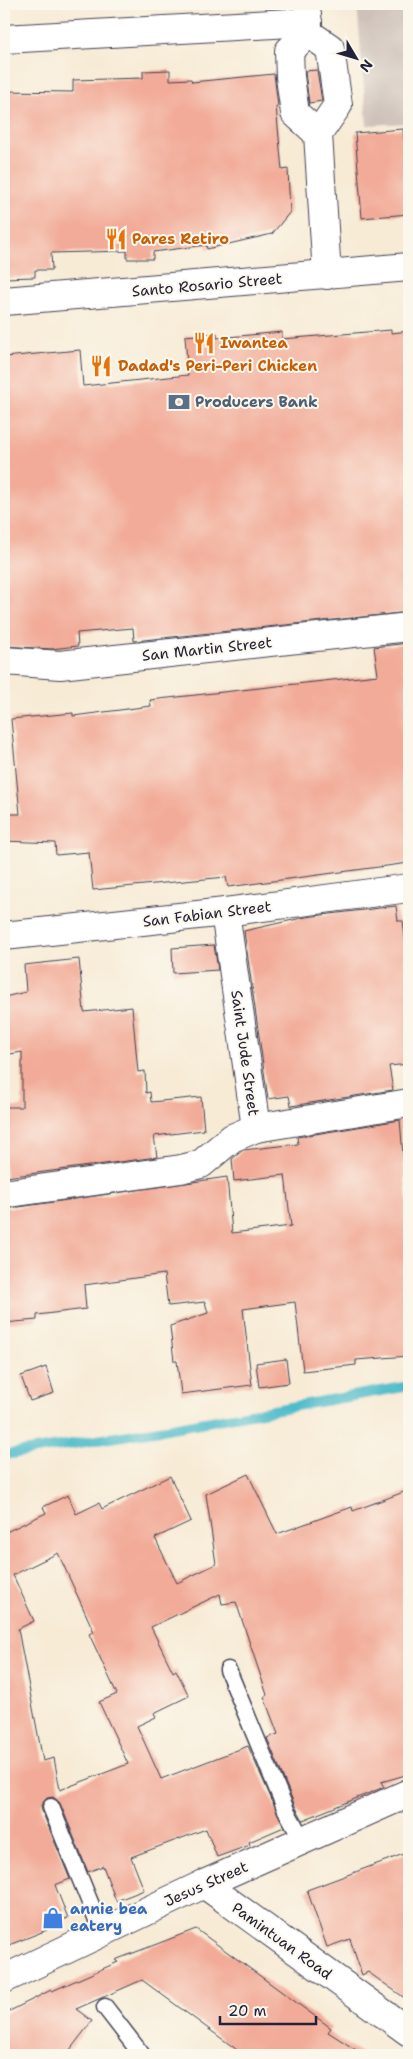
<svg xmlns="http://www.w3.org/2000/svg" width="413" height="2059" viewBox="0 0 413 2059" font-family="'Shantell Sans',sans-serif">
<rect width="100%" height="100%" fill="#fbf7ec"/>
<filter id="ink" filterUnits="userSpaceOnUse"><feTurbulence type="fractalNoise" baseFrequency=".02" numOctaves="2"/><feDisplacementMap in="SourceGraphic" scale="10" xChannelSelector="R" yChannelSelector="G"/><feConvolveMatrix kernelMatrix="1 2 1 2 8 2 1 2 1" color-interpolation-filters="sRGB"/></filter>
<filter id="wash" filterUnits="userSpaceOnUse"><feTurbulence type="fractalNoise" baseFrequency=".0096" numOctaves="4" result="noise"/><feDisplacementMap in="SourceGraphic" scale="20" xChannelSelector="R" yChannelSelector="G"/><feGaussianBlur stdDeviation="1.12" result="paint"/><feColorMatrix in="noise" values="0 0 0 0 0 0 0 0 0 0 0 0 0 0 0 0 0 1.4 0 .05"/><feComposite in="paint" operator="in"/></filter>
<g filter="url(#wash)">
<rect width="100%" height="100%" fill="#f7ebd6"/>
<path fill="#cec1ba" d="M357,4H409V123L367,125Z"/>
<g fill="none" stroke-linecap="round" stroke-linejoin="round">
<path stroke="#50bcca" stroke-width="10" d="M4,1455L166,1429L409,1386"/>
</g>
<g id="blocks">
<g fill="#f2ab98" fill-rule="evenodd">
<path d="M170,70V80L191,79L192,82L274,74L278,106H276L282,170L288,169L290,212L272,234L207,249L206,245L153,252V259H127V251L51,253L52,270H35V277L4,278V91L73,92V80L143,78V71Z"/>
<path d="M317,70L322,101L309,103L305,71Z"/>
<path d="M403,129L406,157H409V214L362,218L355,133Z"/>
<path d="M391,330V333L409,331V612L134,641L133,628L77,633L78,646L51,649L4,646V357L80,350L83,386L188,375L185,336L217,333V338L282,332V339Z"/>
<path d="M409,643V863L228,887L226,877L93,890L89,852L56,855L55,843L4,841V814H20L11,719L73,713V716L151,706L150,700L378,675L374,647Z"/>
<path d="M396,906L398,921H403L409,969V1064L389,1066L393,1090L291,1106L289,1096L268,1099L244,931L306,917Z"/>
<path d="M214,945L218,970L173,973L172,948Z"/>
<path d="M79,959L84,1012L132,1007L138,1072L145,1071L146,1093L150,1092L151,1102L201,1097L204,1130L154,1136L157,1157L6,1177L4,1161V1107H22V1052L4,1055V997L26,992L24,965Z"/>
<path d="M400,1120L409,1225V1356L356,1360V1365L303,1371L295,1302L243,1309L252,1385L181,1394L177,1361H174L170,1326L208,1313L205,1302L168,1306L164,1274L84,1285L86,1309L37,1315V1320L4,1323V1208H12L227,1177L232,1233L291,1226L285,1175L234,1181L232,1159L243,1150L298,1144L297,1137Z"/>
<path d="M286,1359L289,1383L259,1387L256,1363Z"/>
<path d="M46,1367L54,1393L30,1401L21,1376Z"/>
<path d="M248,1474L277,1534L352,1507L353,1511L409,1490V1774L381,1782L384,1787L303,1820L295,1806L267,1738L278,1734L264,1697L267,1695L236,1602L222,1604L220,1594L151,1627L173,1672L176,1670L189,1696L154,1713L156,1717L137,1726L161,1779L248,1746L284,1827L249,1842L250,1845L217,1857L206,1829L131,1857L144,1890L116,1901L103,1866L88,1872L60,1803L53,1797L47,1798L41,1805L42,1811L70,1879L55,1885L68,1918L46,1926L47,1930L4,1947V1533L46,1513L43,1507L68,1495L76,1514L99,1503L102,1509L170,1476L191,1521L155,1538L177,1583L216,1564L206,1494ZM58,1553L94,1632L89,1634L117,1694L99,1702L128,1764L60,1790L54,1758L43,1761L18,1629L34,1621L13,1575Z"/>
<path d="M409,1852V2001L368,1972L362,1975L350,1939L327,1947L307,1890Z"/>
<path d="M196,1929L331,2028L328,2032L364,2055H244L142,1980L76,2009L92,2021L66,2055H4V2014L51,1990L52,1991L118,1962L115,1960Z"/>
</g>
</g>
</g>
<g filter="url(#ink)">
<use href="#blocks" fill-opacity="0" stroke="#424052" stroke-width="1"/>
<g fill="none" stroke-linecap="round" stroke-linejoin="round">
<g stroke="#424052" stroke-width="19">
<g id="lane">
<path d="M228,1670L286,1810L303,1841"/>
<path d="M51,1807L102,1932"/>
<path d="M105,2007L142,2055"/>
</g>
</g>
<g stroke="#424052" stroke-width="30">
<g id="street">
<path d="M307,15L308,33L289,51L290,77L295,113L318,134"/>
<path d="M308,33L330,48L338,105L318,134L327,275"/>
<path d="M4,39L308,22"/>
<path d="M4,661L60,665L409,627"/>
<path d="M225,912L256,1128"/>
<path d="M4,936L225,912L409,888"/>
<path d="M4,1192L10,1193L181,1169L201,1164L232,1138L256,1128L409,1103"/>
<path d="M204,1884L409,2032"/>
</g>
</g>
<g stroke="#424052" stroke-width="30">
<g id="secondary">
<path d="M4,301L409,267"/>
<path d="M4,1979L204,1884L409,1793"/>
</g>
</g>
<use href="#lane" stroke="#fff" stroke-width="16"/>
<use href="#street" stroke="#fff" stroke-width="28"/>
<use href="#secondary" stroke="#fff" stroke-width="28"/>
</g>
</g>
<defs>
<g id="restaurant-bare" transform="scale(1.725)"><path d="M-5-6h1v4h1v-4h1v4h1v-4h1v5L-1.5 .5V6h-2V.5L-5-1ZM5-6V6H3V1.5H1.5Q1.5-4 5-6Z" fill="#e8710a" stroke="#fbf7ec" stroke-width="2.5" paint-order="stroke"/></g>
<g id="bank-bare" transform="scale(1.725)"><path d="M-6-4H6V4H-6ZM0-2.3a2.3 2.3 0 1 0 0 4.6a2.3 2.3 0 1 0 0-4.6Z" fill="#5c6f8a" stroke="#fbf7ec" stroke-width="2.5" paint-order="stroke"/></g>
<g id="shop-bare" transform="scale(1.725)"><path d="M-5-2.5h2.3a2.7 3.5 0 0 1 5.4 0H5L5.5 6h-11ZM-1.5-2.5h3a1.5 2.3 0 0 0-3 0Z" fill="#3f7fe0" stroke="#fbf7ec" stroke-width="2.5" paint-order="stroke"/></g>
</defs>
<g fill-rule="evenodd">
<use href="#restaurant-bare" x="116" y="239"/>
<use href="#restaurant-bare" x="204" y="343"/>
<use href="#restaurant-bare" x="101" y="366"/>
<use href="#bank-bare" x="179" y="402"/>
<use href="#shop-bare" x="53" y="1918"/>
</g>
<g text-anchor="middle" stroke-width="4" stroke-linejoin="round" paint-order="stroke">
<g font-size="15" font-weight="bold" fill="#c56008" stroke="#fbf7ec" text-anchor="start">
<text x="132" y="244">Pares Retiro</text>
<text x="220" y="348">Iwantea</text>
<text x="118" y="371">Dadad's Peri-Peri Chicken</text>
</g>
<g font-size="15" fill="#22223b" stroke="#fbf7ec">
<text transform="translate(207 285) rotate(-5)" y="5">Santo Rosario Street</text>
<text transform="translate(207 649) rotate(-6)" y="5">San Martin Street</text>
<text transform="translate(207 914) rotate(-7)" y="5">San Fabian Street</text>
<text transform="translate(245 1053) rotate(82)" y="5">Saint Jude Street</text>
<text transform="translate(206 1884) rotate(-24)" y="5">Jesus Street</text>
<text transform="translate(282 1941) rotate(36)" y="5">Pamintuan Road</text>
</g>
<g font-size="15" font-weight="bold" fill="#4e5e75" stroke="#fbf7ec" text-anchor="start">
<text x="195" y="407">Producers Bank</text>
</g>
<g font-size="15" font-weight="bold" fill="#366cbe" stroke="#fbf7ec" text-anchor="start">
<text x="70" y="1914">annie bea<tspan x="70" dy="17">eatery</tspan></text>
</g>
</g>
<rect width="413" height="2059" fill="none" stroke="#fbf7ec" stroke-width="20"/>
<g transform="translate(356 58) rotate(128)" stroke="#fbf7ec" stroke-width="4" paint-order="stroke">
<path d="M0-4L9 19L0 12L-9 19Z" fill="#22223b"/>
<text y="-8" font-size="14" font-weight="bold" text-anchor="middle" fill="#22223b">N</text>
</g>
<path d="M220 2016v8h96v-8" fill="none" stroke="#22223b" stroke-width="2.5"/>
<text x="228" y="2016" font-size="15" fill="#22223b" stroke="#fbf7ec" stroke-width="4" paint-order="stroke">20 m</text>
</svg>
